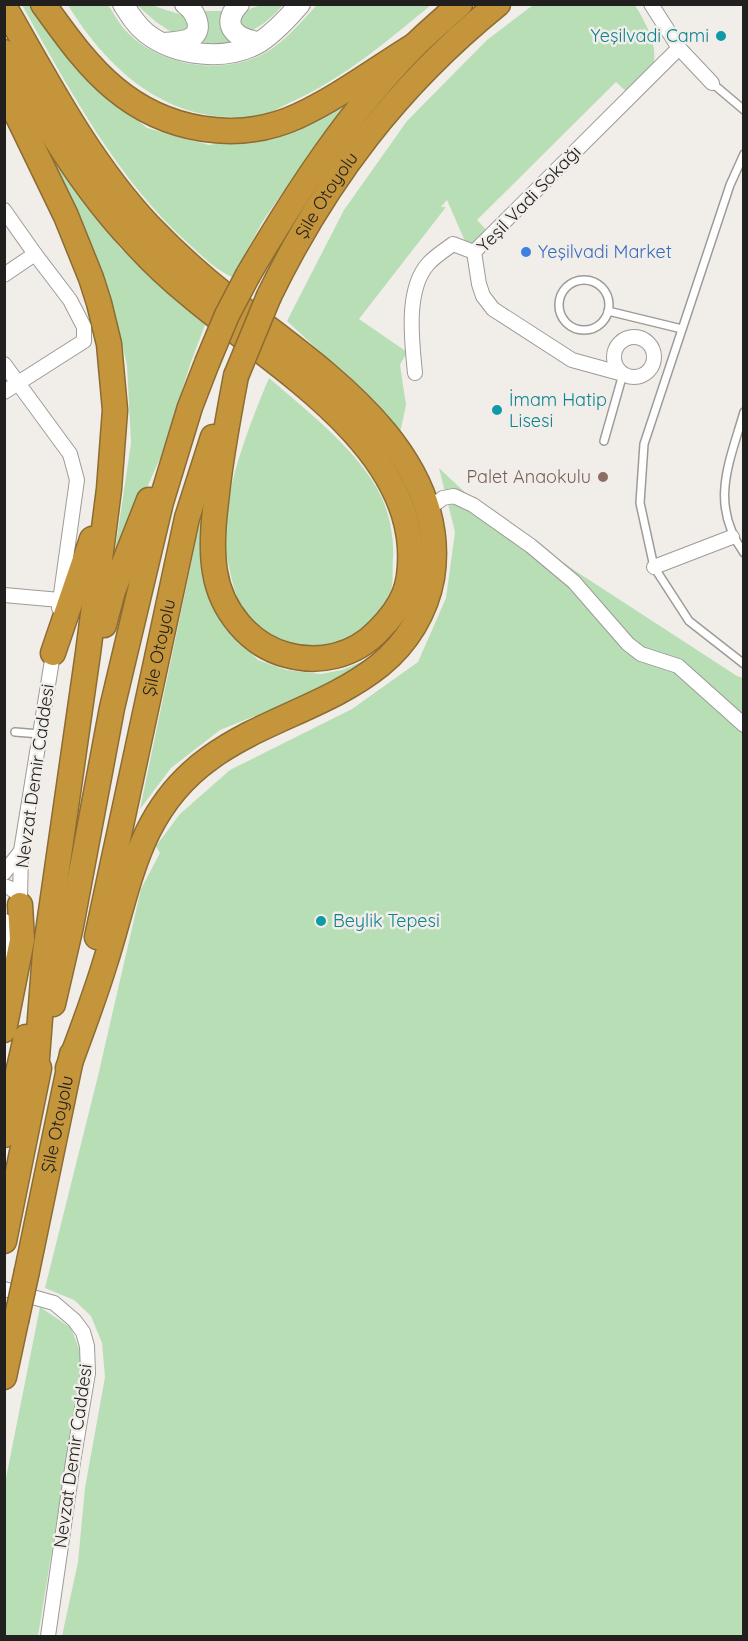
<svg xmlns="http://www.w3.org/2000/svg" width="748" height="1641" viewBox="0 0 748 1641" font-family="Quicksand,sans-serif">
<rect width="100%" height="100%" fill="#f1ede9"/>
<g fill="#b8deb6">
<path d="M22,5H33L60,47L91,83L147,128L209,145L262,138L356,93L317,143L263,221L232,277C215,269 203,257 189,244C119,182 67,86 22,5Z"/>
<path d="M68,5H108C114,13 119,24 126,31C159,66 221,76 263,54C284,43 301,22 317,5H431C386,42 343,79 289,103C280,107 270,114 260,116C252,118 241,117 233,117C159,117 104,64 68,5Z"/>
<path d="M137,5H151L185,16L187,17L189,31L173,33L156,22Z"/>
<path d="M261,5H283C273,16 261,28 247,32L239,26L241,12Z"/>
<path d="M533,5H635C645,22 659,45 653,66C650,76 637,88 631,96L616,82L477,220L491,235L474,252L464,239L447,200L441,207H446L359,319L407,352L400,365L406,405L400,433L341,371L287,321L344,210L407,121L487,40Z"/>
<path d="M201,11H226L236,42L220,46L196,45Z"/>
<path d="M39,137L120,248L169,294L205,325L191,362L161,456L113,564L131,443L127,365L111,297L88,239Z"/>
<path d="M269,378C306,410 360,452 381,496C390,515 394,538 393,558C392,569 394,585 390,594C383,609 368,626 354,635C330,649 285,652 263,633C241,615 234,593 229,566C227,559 225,551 225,544C223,490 249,426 269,378Z"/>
<path d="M439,468L472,499L577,572L737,676L743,678V1636H62L78,1562L85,1488L105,1377L102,1343L91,1316L74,1300L45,1288L98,1076L141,889L160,853L156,846L180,814L230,770L352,709L418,662L446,598L455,532Z"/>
<path d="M205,497L201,563L210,602L233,635L258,660L286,670L321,674L342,670L370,658L335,684L220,730L171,768L140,809Z"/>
<path d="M40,1307L71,1328L83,1359L38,1636H5V1483Z"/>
</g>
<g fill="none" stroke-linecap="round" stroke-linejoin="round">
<g stroke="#9e9b97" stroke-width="10">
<g id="lane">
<path d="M712,83L744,110"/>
<path d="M744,154L730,185L644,444L640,503L654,567L689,621L744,664"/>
<circle cx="584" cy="305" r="25"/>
<path d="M608,311L682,329"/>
<path d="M744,412C729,464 709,504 744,553"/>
<path d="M604,441L623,374"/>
<path d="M15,732L40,734"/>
</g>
</g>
<g stroke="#9e9b97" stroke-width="16">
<g id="street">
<path d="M651,4L679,48L712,83"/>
<path d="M4,210L35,254L70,300L84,327V341L4,392"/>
<path d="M474,252L679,48"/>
<path d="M474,252L479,284L483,296L493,309L572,360L623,374"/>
<path d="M4,275L35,254"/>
<circle cx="634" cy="357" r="20"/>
<path d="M4,364L70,454L77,480L59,608"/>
<path d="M415,373C412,342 405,290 428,264C435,256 445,250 453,244L474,252"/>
<path d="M428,509L443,498L454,496L473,505L531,546L574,582L628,644L641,654L678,666L744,725"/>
<path d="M654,567L732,537"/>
<path d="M4,595L60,600"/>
<path d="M4,873L21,851"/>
<path d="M4,886C13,888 19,894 20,903"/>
<path d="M20,899L21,851L54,648"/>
<path d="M5,921L9,936V960"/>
<path d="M4,1289L54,1303L74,1320L83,1332L87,1346L88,1373L73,1462L48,1636"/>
</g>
</g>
<g stroke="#9e9b97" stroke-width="22">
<g id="secondary">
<path d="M123,4C130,15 136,25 146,33C175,56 227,62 260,42C275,32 288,18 300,4"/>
<path d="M239,4C219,26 237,39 259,42"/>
<path d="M165,43C173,42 184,42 191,38C205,30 195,11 185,4"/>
</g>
</g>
<g stroke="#8c6c32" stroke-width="27">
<g id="highway">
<path d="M43,4C65,34 86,65 114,88C165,131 237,144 298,116C339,97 376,69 415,45"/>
<path d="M4,6C47,81 89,162 149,226C173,251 198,274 226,296C312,364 452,449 432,578C426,612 407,643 380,665C329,706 262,720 210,758C137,810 130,885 105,963C94,999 81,1033 68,1068"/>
<path d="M4,52C42,118 80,185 132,240C150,260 170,279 191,296C267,361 404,438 410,548C412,585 404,605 378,631C354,656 319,664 287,655C249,645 221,610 215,572C211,549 213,525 216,502C220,460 228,418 236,376"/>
<path d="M4,88L66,216L91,278L99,303L109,344L115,410L109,489L88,653L45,953L35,1084"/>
<path d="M248,275C296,193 348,113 415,45C429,31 445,18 460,4"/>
<path id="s1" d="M269,296C326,179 397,86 498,4"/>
<path d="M104,625L113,591L149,500"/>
<path d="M53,653L92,539"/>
<path id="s2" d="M97,937L187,518L213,437"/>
<path d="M53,1004L71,926L112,708L161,502L190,407L207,363"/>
<path d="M4,1030L22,940L20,905"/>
<path d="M4,1135L26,1037"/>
<path d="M4,1241L39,1068"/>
<path id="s3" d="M27,1271L72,1054"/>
<path d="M4,1377L16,1321"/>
</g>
</g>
<use href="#lane" stroke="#fff" stroke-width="7"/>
<use href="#street" stroke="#fff" stroke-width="14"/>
<use href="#secondary" stroke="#fff" stroke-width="20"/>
<use href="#highway" stroke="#c5953c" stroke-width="24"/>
<g stroke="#8c6c32" stroke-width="27" stroke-linecap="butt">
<g id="highway-bridge">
<path d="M207,363L227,315L248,275"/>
<path d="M236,376L269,296"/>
<path d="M16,1321L27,1271"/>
</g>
</g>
<use href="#highway-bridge" stroke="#c5953c" stroke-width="24"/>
</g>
<g fill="#0f9aa8" stroke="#f1ede9" stroke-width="2">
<circle cx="721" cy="36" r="6"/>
<circle cx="497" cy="410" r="6"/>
<circle cx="321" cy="921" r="6"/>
</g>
<circle fill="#3f7fe0" stroke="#f1ede9" stroke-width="2" cx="526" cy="252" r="6"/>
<circle fill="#8d6e63" stroke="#f1ede9" stroke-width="2" cx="603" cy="477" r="6"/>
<g text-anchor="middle" stroke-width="5" stroke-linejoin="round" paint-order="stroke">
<g font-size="18" fill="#0d838f" stroke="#f1ede9" text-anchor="start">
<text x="709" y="42" text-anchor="end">Yeşilvadi Cami</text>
<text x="509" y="406">İmam Hatip<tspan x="509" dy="21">Lisesi</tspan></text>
<text x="333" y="927">Beylik Tepesi</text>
</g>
<g font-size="18" fill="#21201f" stroke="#f1ede9">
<text dy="6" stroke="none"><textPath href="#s1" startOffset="116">Şile Otoyolu</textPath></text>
<text transform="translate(529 199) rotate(-46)" y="6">Yeşil Vadi Sokağı</text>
<text dy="6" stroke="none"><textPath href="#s2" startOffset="296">Şile Otoyolu</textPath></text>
<text transform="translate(35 776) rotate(-82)" y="6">Nevzat Demir Caddesi</text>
<text dy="6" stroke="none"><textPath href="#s3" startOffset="150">Şile Otoyolu</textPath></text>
<text transform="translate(73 1456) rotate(-82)" y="6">Nevzat Demir Caddesi</text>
</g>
<g font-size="18" fill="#366cbe" stroke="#f1ede9" text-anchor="start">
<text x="538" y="258">Yeşilvadi Market</text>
</g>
<g font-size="18" fill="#785e54" stroke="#f1ede9" text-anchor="end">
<text x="591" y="483">Palet Anaokulu</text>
</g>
</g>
<rect width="748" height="1641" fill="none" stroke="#21201f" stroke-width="12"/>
</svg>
